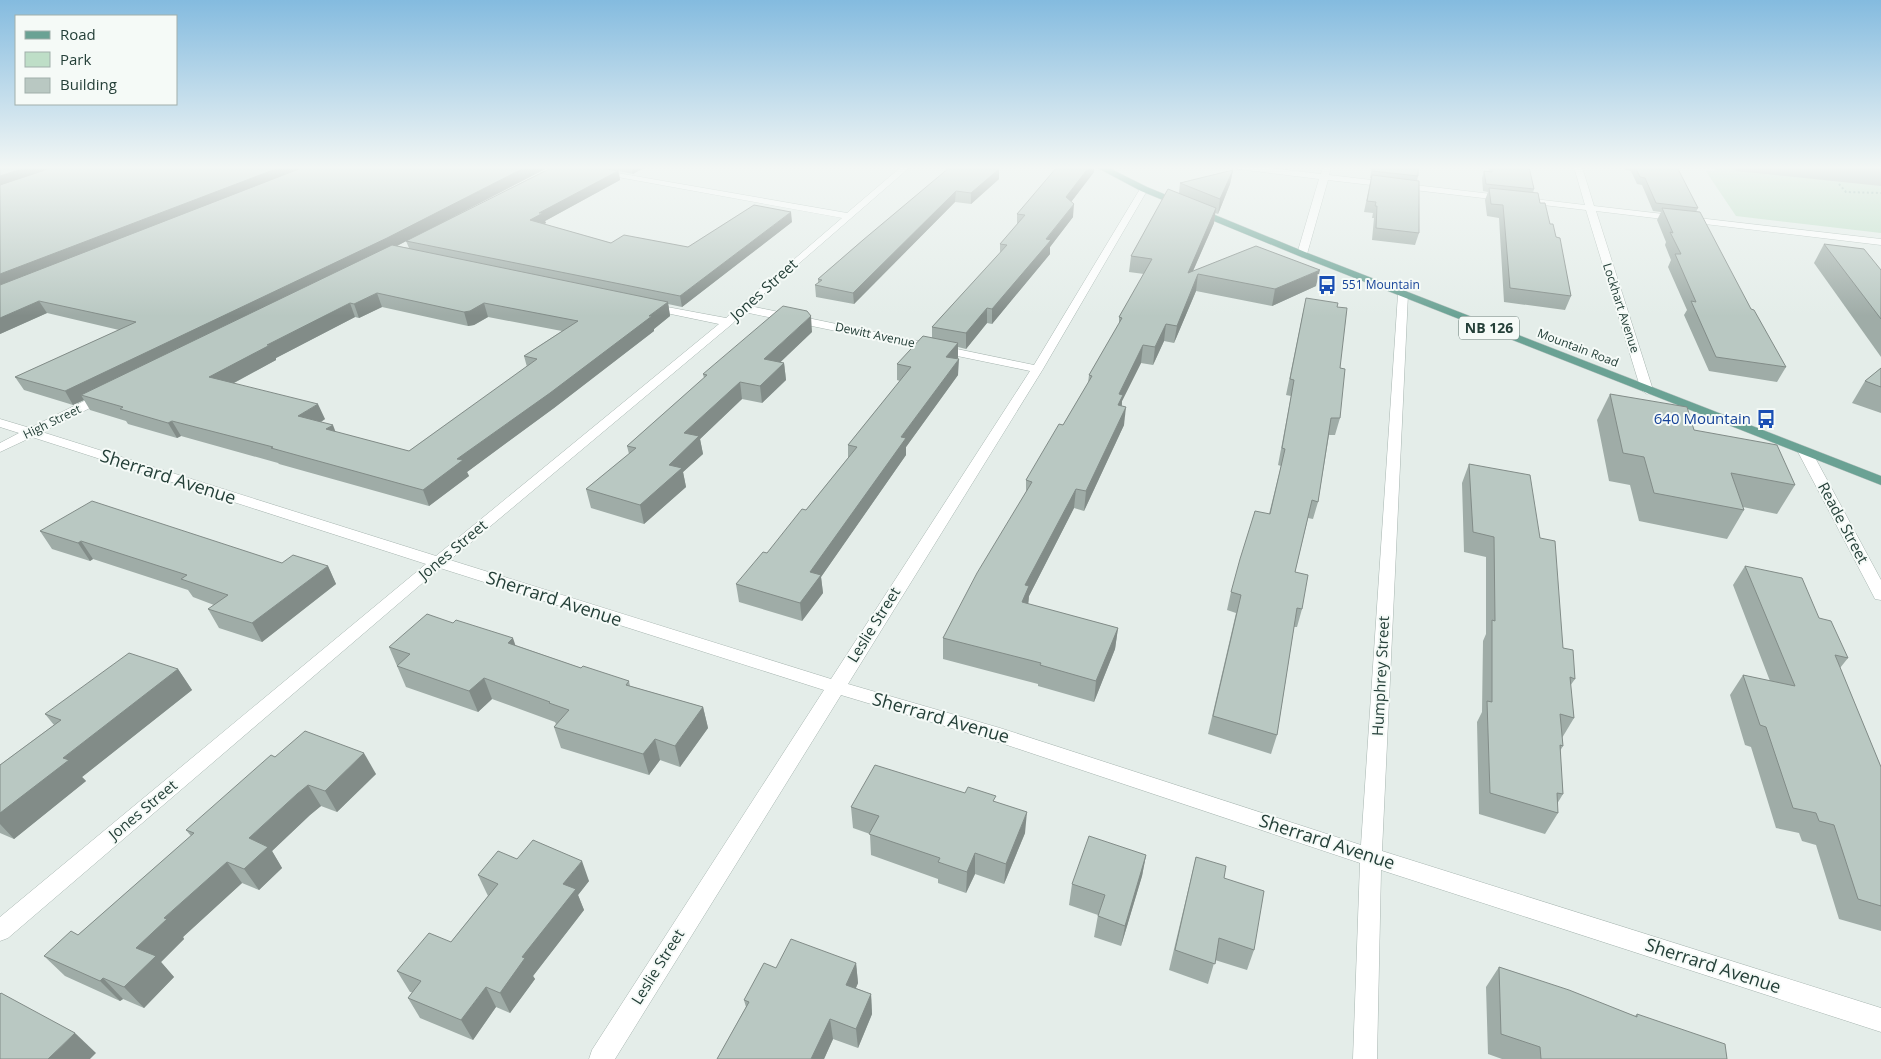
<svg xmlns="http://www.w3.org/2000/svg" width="1881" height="1059" viewBox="0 0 1881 1059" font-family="'Open Sans',sans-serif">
<rect width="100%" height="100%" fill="#e4ede9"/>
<path fill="#bedec7" d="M1713,167H1881V233L1736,216L1705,170L1715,171Z"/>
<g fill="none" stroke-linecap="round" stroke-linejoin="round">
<g stroke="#a7b5b0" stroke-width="1">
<g id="minor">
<path d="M563,167H583L847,213L901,167H910L750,306L1034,365L1140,189L1147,187L1148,189L1043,369L848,684L1000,728L1361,845L1398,294L1399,292H1407L1408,294L1382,851L1881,1008V1032L1381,870L1377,1059H1353L1360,863L998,742L841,695L615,1059H589L592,1050L824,690L440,568L8,938L0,941V917L426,564L32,437L0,452V443L19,433L0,427V419L30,428L100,393H108L110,396L108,399L42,432L436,556L719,324L647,309L646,307L647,305L651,304L726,318L842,218ZM744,312L1030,371L831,679L450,560L732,324Z"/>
<path d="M1234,167H1262L1321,174L1323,167H1331L1329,175L1585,205L1574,167H1582L1594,206L1881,239V245L1596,211L1653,390L1647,394L1641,390L1586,210L1328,180L1307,254L1302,257L1297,254L1319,179L1238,169Z"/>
<path d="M1805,448L1812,452L1881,580V600L1875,599L1873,595L1798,452Z"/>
</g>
</g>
<g stroke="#c2c9c7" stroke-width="1">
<path id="primary" d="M1096,167H1107L1147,187L1305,252L1881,476V485L1299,256L1141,191Z"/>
</g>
<path stroke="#85b0a3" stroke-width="2" stroke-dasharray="2 2.5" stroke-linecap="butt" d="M1839,184L1846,192L1881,193"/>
<use href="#minor" fill="#fff" fill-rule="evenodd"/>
<use href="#primary" fill="#6aa294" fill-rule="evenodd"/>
</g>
<g fill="#9faca7" fill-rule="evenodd">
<path d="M0,167H549L448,220L553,167H645L633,174L619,171L620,180L545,221L546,223L544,224L611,243L688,247L792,222L682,307L668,304L670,316L654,329V331L554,408L467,472L469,476L429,506L279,464L278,463L181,436L177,438L128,424L126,421L90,410L84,400L73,405L24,390L15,377L119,330L47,313L0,334ZM406,241L409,248L397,246ZM382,307L468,326L474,325L488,317L562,331L524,356L527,367L409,451L336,432L321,422L325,419L234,383L276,360V358L355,317L359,318Z"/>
<path d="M1372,167H1418V176L1417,181L1419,233L1415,245L1372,240L1374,218H1372L1373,213L1364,212L1371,178H1370Z"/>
<path d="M1488,167H1529L1534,189L1533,193L1540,203L1550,224L1571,296L1565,310L1504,302L1499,218L1487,216L1485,200L1488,192L1483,191L1482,178L1484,171L1489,172Z"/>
<path d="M1624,167H1677L1698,208L1696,212L1751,309L1786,367L1777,382L1709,371L1684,315L1687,310L1668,267L1671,260L1665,245L1666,242L1657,220L1661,212L1653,211L1642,185L1637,184L1631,171L1625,170Z"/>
<path d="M1734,167H1881V186L1736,171Z"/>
<path d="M999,169V179L971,204L955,202L854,304L816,297L815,285L818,283V279L863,240Z"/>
<path d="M1233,170L1230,184L1218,214L1215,213L1214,223L1193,271L1316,286L1272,306L1196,291L1174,343L1164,341L1153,365L1141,363L1122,401V406L1124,425L1084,511L1074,508L1029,596L1028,604L1118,628L1115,649L1094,702L1038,686V684L943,659V638L1026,492V480L1063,425L1088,383L1089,375L1119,324V317L1144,274L1129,272L1131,256L1179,193L1180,183Z"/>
<path d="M1094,172L1071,202L1073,217L1050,247V254L992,324L987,323L966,349L958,347V358L957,359L958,375L906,447V455L821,577L823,593L802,621L739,602L736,584L767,553L806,510L848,458V445L900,381L897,380V364L932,337V327L1000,253V244L1017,225V214Z"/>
<path d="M1824,244L1881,270V357L1814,263Z"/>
<path d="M1306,298L1337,307L1340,368V418L1335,435H1329L1318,502L1313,519L1308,518L1295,572L1302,609L1297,627H1294L1277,735L1271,754L1208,734L1236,613L1227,610L1231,592L1269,514L1281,466L1278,465L1291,396L1286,395Z"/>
<path d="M812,332L780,362L784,363L786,380L762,403L742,399L700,439L703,454L683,472L686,487L644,524L591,508L586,489L629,454L627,446L704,378L703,374Z"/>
<path d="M1881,368V413L1852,403L1865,381Z"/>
<path d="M1610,394L1694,430L1795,485L1777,514L1743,507L1744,510L1727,539L1639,521L1630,485L1609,481L1597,420Z"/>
<path d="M1469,464L1540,538L1563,648L1575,679L1570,686L1574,718L1562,738L1563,746L1560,751L1563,794L1557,804L1558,813L1545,834L1479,814L1477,722L1482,712L1483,641L1486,634V557L1464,552L1462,483Z"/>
<path d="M40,531L282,563L328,566L336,584L262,642L219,628L208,609L214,605L193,597L188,590L93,559L90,561L52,549Z"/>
<path d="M1745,566L1819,618L1848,658L1840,668L1881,767V931L1839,919L1816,845L1802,841L1799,833L1776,828L1751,747L1745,745L1730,695L1743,675L1770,681L1733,585Z"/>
<path d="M515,645L581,668L629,681L630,686L703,707L708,728L680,767L660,760L649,775L561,748L554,727L556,724L555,722L492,699L478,712L406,687L389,647Z"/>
<path d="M178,669L192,690L82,777L86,781L14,839L0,833V765L54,725L45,714Z"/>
<path d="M275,757L376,774L337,812L321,806L310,815L272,851L282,868L259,890L242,883L183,937L184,939L161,962L174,977L144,1008L123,999L120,1001L65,976L44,956L78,935L191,836L186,830Z"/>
<path d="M995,802L1025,833L1004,884L975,874L966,893L938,883V879L871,855L870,834L853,828L851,807Z"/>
<path d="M1146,855L1142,876L1121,946L1094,937L1098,915L1069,905L1072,884Z"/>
<path d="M1196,857L1224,878L1254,950L1247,970L1215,960L1208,984L1169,970Z"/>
<path d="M517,859L589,881L578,895L584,910L533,976L535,979L510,1013L496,1007L473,1040L420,1018L408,998L412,992H410L397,971L451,942L488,896L478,875Z"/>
<path d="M856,963L858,983L856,988L871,994L872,1014L858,1048L833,1039L824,1059H717L746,1007L744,1000L776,968Z"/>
<path d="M1499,967L1635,1016L1637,1014L1727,1059H1502L1488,1054L1486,987Z"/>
</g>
<g fill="#828c88">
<path d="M28,167H66L0,189V176Z"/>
<path d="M281,167H312L0,289V274Z"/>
<path d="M526,167H549L391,249L81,395L84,400L73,405L65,391Z"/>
<path d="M631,167H645L633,174Z"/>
<path d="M1089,167H1094V172L1065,210L1066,197Z"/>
<path d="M999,169V179L971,204V193Z"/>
<path d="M1233,170L1230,184L1218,214L1220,199Z"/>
<path d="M618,171L620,180L545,221L546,223L532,231L530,220L539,213Z"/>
<path d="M956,191L955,202L854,304L853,293Z"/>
<path d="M1074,204L1073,217L1050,247V254L992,324V309Z"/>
<path d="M1216,208L1214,223L1185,289L1188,273Z"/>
<path d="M791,212L792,222L682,307L680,296Z"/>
<path d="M1320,270L1316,286L1272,306L1275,289Z"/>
<path d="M1198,274L1196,291L1174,343L1177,326Z"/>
<path d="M377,293L382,307L359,318L354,304Z"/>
<path d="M39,301L47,313L0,334V318Z"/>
<path d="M668,302L670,316L654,329V331L554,408L467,472L469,476L429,506L423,490L457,459Z"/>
<path d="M350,303L355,317L276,358V360L217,392L209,377L267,345Z"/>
<path d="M484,303L488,317L474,325L468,326L464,312Z"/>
<path d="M987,308V323L966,349V333Z"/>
<path d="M811,316L812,332L766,376L764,359Z"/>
<path d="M1166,324L1164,341L1153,365L1155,347Z"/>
<path d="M958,343V358L946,373V357Z"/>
<path d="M1143,345L1141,363L1122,401L1121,413L1116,424L1119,394Z"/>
<path d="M959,359L958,375L906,447V455L821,577L823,593L802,621L800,603L810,572L901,437Z"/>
<path d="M784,363L786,380L762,403L760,386Z"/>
<path d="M740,382L742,399L700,439L703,454L683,472L686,487L644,524L640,505L669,465L684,433Z"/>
<path d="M318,404L325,419L305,432L298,416Z"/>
<path d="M1126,407L1124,425L1084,511L1086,491Z"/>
<path d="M172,421L181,436L177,438L168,423Z"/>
<path d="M333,425L339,441L326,429Z"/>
<path d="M1076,489L1074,508L1029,596L1028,606L1022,602L1025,585Z"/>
<path d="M81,541L93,559L90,561L78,543Z"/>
<path d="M328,566L336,584L262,642L252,623Z"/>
<path d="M1118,628L1115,649L1094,702L1096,681Z"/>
<path d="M513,638L520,659L508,643Z"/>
<path d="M178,669L192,690L82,777L86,781L14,839L0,824V813L63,758Z"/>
<path d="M484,678L492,699L478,712L469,691Z"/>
<path d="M703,707L708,728L680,767L675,746Z"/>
<path d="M655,739L660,760L649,775L643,754Z"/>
<path d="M364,753L376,774L337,812L325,791Z"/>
<path d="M308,785L321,806L310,815L272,851L282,868L259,890L244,869L249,838L297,794Z"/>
<path d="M1027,812L1025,833L1004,884L1006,864Z"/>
<path d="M975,853V874L966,893L967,872Z"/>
<path d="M1146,855L1142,876L1121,946L1125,926Z"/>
<path d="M582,861L589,881L578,895L584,910L533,976L535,979L510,1013L500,993L522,957L563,884Z"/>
<path d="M227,862L242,883L183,937L184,939L161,962L174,977L144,1008L124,987L136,948L164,918Z"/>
<path d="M856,963L858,983L848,1005L846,985Z"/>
<path d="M103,978L123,999L120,1001L100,981Z"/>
<path d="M486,987L496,1007L473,1040L461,1020Z"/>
<path d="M871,994L872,1014L858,1048L856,1029Z"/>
<path d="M830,1019L833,1039L824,1059H811Z"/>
<path d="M75,1033L96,1053L90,1059H48Z"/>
</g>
<g fill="#b9c8c2" stroke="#828c88" fill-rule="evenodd">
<path d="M0,167H28L0,176Z"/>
<path d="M54,167H281L0,274V185Z"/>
<path d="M304,167H526L387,238L65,391L15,377L136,322L39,301L0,318V285Z"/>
<path d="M553,167H598L618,171L539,213H543L530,220L611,243L624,235L688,247L754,205L791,212L680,296L406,241Z"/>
<path d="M950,167H990L999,169L971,193L956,191L853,293L815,285L822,280L818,279L863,240Z"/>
<path d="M1057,167H1089L1066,197L1074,204L1046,239L1051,240L992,309L987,308L966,333L932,327L1007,245L1000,244L1025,215L1017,214Z"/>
<path d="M1373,167H1418V176L1372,171Z"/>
<path d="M1492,167H1529L1534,189L1486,184L1484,171L1492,172Z"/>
<path d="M1635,167H1677L1698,208L1656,203L1645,178L1640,177Z"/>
<path d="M1233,170L1220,199L1180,183Z"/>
<path d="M1372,175L1419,181V233L1376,228L1377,206H1375L1376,202L1367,201Z"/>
<path d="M1489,188L1538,193L1540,203H1545L1550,224H1553L1556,237L1560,238L1571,296L1510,288L1503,205L1491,204Z"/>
<path d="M1168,189L1216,208L1188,273L1256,246L1320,270L1275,289L1198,274L1177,326L1166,324L1155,347L1143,345L1119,394L1123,395L1118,405L1126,407L1086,491L1076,489L1025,585L1029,586L1022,602L1118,628L1096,681L1040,665L1041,663L943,638L977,573L1032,482L1026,480L1059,424L1063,425L1092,376L1089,375L1122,318L1119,317L1152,259L1131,256Z"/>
<path d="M1662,208L1700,212L1751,309L1754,310L1786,367L1716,357L1691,301L1696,302L1675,254H1681L1670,232L1673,233Z"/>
<path d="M1824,244L1864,249L1881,270V319Z"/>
<path d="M392,245L668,302L649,316H652L550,393L457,459L463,460L423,490L271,448L273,447L172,421L168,423L120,409L123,407L81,395ZM377,293L464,312L470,311L484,303L578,321L524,356L537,359L409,451L326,429L333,425L298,416L318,404L209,377L270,345H267L350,303L354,304Z"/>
<path d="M1306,298L1338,303L1337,307L1347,308L1340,368L1345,369L1340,418H1331L1318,502L1312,500L1295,572L1308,575L1302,609L1297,608L1277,735L1213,716L1241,595L1231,592L1240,559L1255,511L1270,514L1285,449L1282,448L1294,380L1290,379Z"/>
<path d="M783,306L807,311L811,316L764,359L784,363L760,386L740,382L684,433L699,436L669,465L682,468L640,505L586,489L636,448L627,446L707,375L703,374Z"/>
<path d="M923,336L958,343L946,357L959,359L901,437L906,438L810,572L821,575L800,603L736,584L763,552L767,553L802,509L806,510L857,447L848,445L911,367L897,364Z"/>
<path d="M1881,368V387L1865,381Z"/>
<path d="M1610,394L1687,407L1694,430L1777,445L1795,485L1731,473L1744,510L1654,493L1644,457L1623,453Z"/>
<path d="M1469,464L1530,475L1540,538L1555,541L1563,648L1573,650L1575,679L1570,677L1574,718L1560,714L1563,746L1560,745L1563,794L1557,793L1558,813L1490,793L1487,701L1492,702V620L1495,621L1494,537L1473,532Z"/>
<path d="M92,501L282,563L293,555L328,566L252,623L208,609L228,595L181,579L187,575L81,541L78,543L40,531Z"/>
<path d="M1745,566L1802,578L1819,618L1831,621L1848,658L1835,655L1881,767V906L1858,899L1834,825L1819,821L1816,813L1793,808L1766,727L1760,725L1743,675L1795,686Z"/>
<path d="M427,614L453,623L456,620L513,638L508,643L581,668L583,666L629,681L626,685L703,707L675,746L655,739L643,754L554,727L569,710L549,703L550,702L484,678L469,691L397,666L410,654L389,647Z"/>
<path d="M129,653L178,669L63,758L69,760L0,813V765L61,720L45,714Z"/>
<path d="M305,731L364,753L325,791L308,785L297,794L249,838L268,847L244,869L227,862L164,918L167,919L136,948L156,956L124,987L103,978L100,981L44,956L71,931L78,935L194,833L186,830L271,755L275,757Z"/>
<path d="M875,765L965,793L968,787L996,796L993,801L1027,812L1006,864L975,853L967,872L938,862L940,858L869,834L879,816L851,807Z"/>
<path d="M1089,836L1146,855L1125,926L1098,916L1105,895L1072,884Z"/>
<path d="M533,840L582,861L563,884L576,889L522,957L525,958L500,993L486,987L461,1020L408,998L421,981L397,971L429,933L451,942L498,884L478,875L498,851L517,859Z"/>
<path d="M1196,857L1226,866L1224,878L1264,891L1254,950L1219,938L1215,964L1175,950Z"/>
<path d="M791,939L856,963L846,985L871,994L856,1029L830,1019L811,1059H717L749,1002L744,1000L764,963L776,968Z"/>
<path d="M1499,967L1569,990L1637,1017V1014L1725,1044L1727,1059H1541L1540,1047L1501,1034Z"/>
<path d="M1,993L75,1033L48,1059H0V994Z"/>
</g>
<linearGradient id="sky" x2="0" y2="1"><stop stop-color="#84bbdf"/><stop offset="0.53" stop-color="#f3f7f5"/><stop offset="1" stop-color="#f3f7f5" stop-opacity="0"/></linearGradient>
<rect width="1881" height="316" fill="url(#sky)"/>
<defs>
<g id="bus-bare" transform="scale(1.5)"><path d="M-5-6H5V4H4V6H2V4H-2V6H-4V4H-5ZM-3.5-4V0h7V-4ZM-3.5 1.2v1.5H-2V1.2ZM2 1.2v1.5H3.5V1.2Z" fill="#1a4fb4" stroke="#f5faf7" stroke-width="2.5" paint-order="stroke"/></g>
</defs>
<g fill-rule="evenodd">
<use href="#bus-bare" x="1327" y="285"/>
<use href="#bus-bare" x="1766" y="419"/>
</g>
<g text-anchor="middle" stroke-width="4" stroke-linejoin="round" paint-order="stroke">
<g font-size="12" fill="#164399" stroke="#f5faf7" text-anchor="start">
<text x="1342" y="289">551 Mountain</text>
</g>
<g font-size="12" fill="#243f38" stroke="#f5faf7">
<text transform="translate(1621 308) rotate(72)" y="4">Lockhart Avenue</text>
<text transform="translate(875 335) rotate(12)" y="4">Dewitt Avenue</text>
<text transform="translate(1578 348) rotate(21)" y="4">Mountain Road</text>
<text transform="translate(52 422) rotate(-26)" y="4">High Street</text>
</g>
<rect fill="#f5faf7" stroke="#637771" stroke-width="1" x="1459" y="316.5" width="60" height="23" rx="4"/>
<g font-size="14" font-weight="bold" fill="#243f38">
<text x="1489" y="333">NB 126</text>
</g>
<g font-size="15" fill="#243f38" stroke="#f5faf7">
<text transform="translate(764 290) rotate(-42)" y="5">Jones Street</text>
<text transform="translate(1843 523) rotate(62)" y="5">Reade Street</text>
<text transform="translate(453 550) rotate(-40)" y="5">Jones Street</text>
<text transform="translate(874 625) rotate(-58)" y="5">Leslie Street</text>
<text transform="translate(1381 676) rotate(-87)" y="5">Humphrey Street</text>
<text transform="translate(143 810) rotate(-40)" y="5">Jones Street</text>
<text transform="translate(658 967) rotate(-58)" y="5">Leslie Street</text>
</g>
<g font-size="15" fill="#164399" stroke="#f5faf7" text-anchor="end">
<text x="1751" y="424">640 Mountain</text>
</g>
<g font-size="18" fill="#243f38" stroke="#f5faf7">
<text transform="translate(168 477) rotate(18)" y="6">Sherrard Avenue</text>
<text transform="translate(554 599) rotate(18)" y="6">Sherrard Avenue</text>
<text transform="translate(941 718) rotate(16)" y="6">Sherrard Avenue</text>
<text transform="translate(1327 842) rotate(18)" y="6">Sherrard Avenue</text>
<text transform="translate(1713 966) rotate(18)" y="6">Sherrard Avenue</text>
</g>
</g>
<rect x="15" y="15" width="162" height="90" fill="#f5faf7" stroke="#a1afab"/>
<rect x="25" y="31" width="25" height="8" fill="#6aa294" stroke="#a1afab"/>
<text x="60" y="40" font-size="15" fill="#243f38">Road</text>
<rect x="25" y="52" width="25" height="15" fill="#bedec7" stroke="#a1afab"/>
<text x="60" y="65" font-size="15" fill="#243f38">Park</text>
<rect x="25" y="78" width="25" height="15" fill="#b9c8c2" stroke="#a1afab"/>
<text x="60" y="90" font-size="15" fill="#243f38">Building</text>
</svg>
